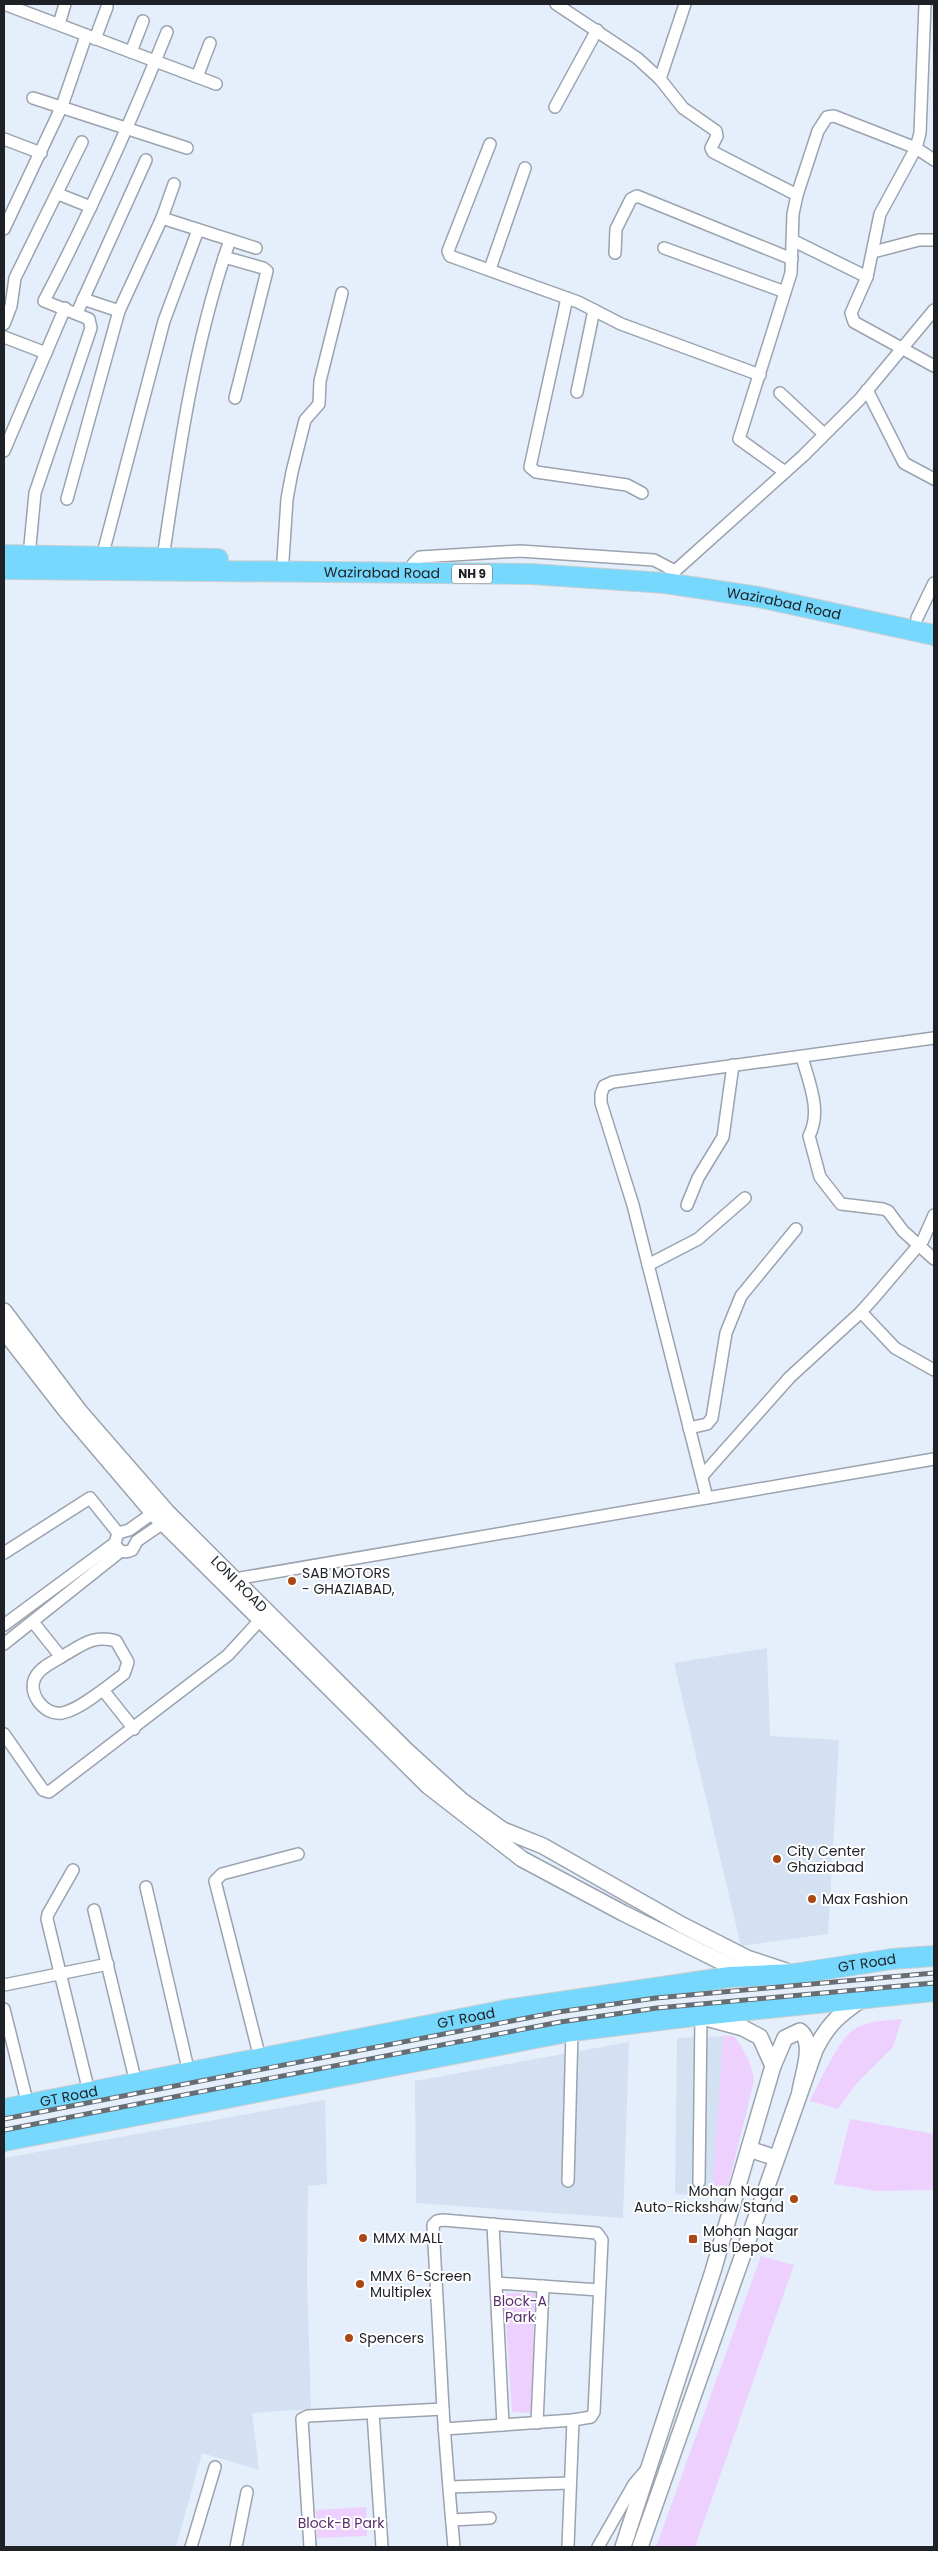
<svg xmlns="http://www.w3.org/2000/svg" width="938" height="2551" viewBox="0 0 938 2551" font-family="Poppins,sans-serif">
<rect width="100%" height="100%" fill="#e5effb"/>
<g fill="#d3e1f3">
<path d="M767,1648L770,1736L839,1740L828,1934L741,1946L674,1663Z"/>
<path d="M726,2036L716,2197L675,2194L677,2038Z"/>
<path d="M629,2042L623,2218L416,2203L415,2081Z"/>
<path d="M325,2100L327,2184L308,2186L307,2277L311,2409L252,2413L259,2470L202,2453L176,2547H4V2158Z"/>
</g>
<g fill="#eed0fe">
<path d="M902,2019L893,2047L856,2084L838,2109L810,2101C818,2085 840,2036 856,2028C869,2021 887,2020 902,2019Z"/>
<path d="M723,2035L735,2037C745,2052 752,2063 754,2081L728,2186L713,2185Z"/>
<path d="M850,2119L934,2134V2190L877,2191L834,2184Z"/>
<path d="M761,2256L794,2265L695,2547H656Z"/>
<path d="M504,2293H535L531,2413L512,2412Z"/>
<path d="M366,2507L367,2536L317,2538L316,2510Z"/>
</g>
<g fill="none" stroke-linecap="round" stroke-linejoin="round">
<g stroke="#9aa3ae" stroke-width="14">
<g id="street">
<path d="M4,4L216,84"/>
<path d="M556,4L637,58L660,79L683,108L716,131L717,136L711,148L713,152L797,195"/>
<path d="M925,4L920,133L916,148L880,214L867,277L851,313L854,322L934,366"/>
<path d="M59,24L65,4"/>
<path d="M95,39L107,7"/>
<path d="M131,52L143,21"/>
<path d="M197,77L210,43"/>
<path d="M660,79L685,4"/>
<path d="M33,98L187,148"/>
<path d="M555,107L597,30"/>
<path d="M4,139L41,153"/>
<path d="M490,144L448,251L450,256L578,302L621,324L760,375"/>
<path d="M58,194L91,207"/>
<path d="M162,218L256,248"/>
<path d="M4,229L62,106L86,36"/>
<path d="M794,241L867,277"/>
<path d="M664,248L785,292"/>
<path d="M873,252L919,240H934"/>
<path d="M615,253L616,229L631,199L637,196L792,259"/>
<path d="M224,257L263,268L267,271L235,398"/>
<path d="M490,269L525,168"/>
<path d="M567,298L530,467L536,472L627,485L642,493"/>
<path d="M83,299L119,311"/>
<path d="M77,313L146,160"/>
<path d="M4,324L11,306L15,278L82,142"/>
<path d="M4,337L46,353"/>
<path d="M867,390L904,463L934,479"/>
<path d="M577,392L594,310"/>
<path d="M780,393L824,434"/>
<path d="M4,451L65,308"/>
<path d="M785,472L739,439L791,273L793,214L797,195L818,131L827,117L834,116L916,148L934,160"/>
<path d="M67,499L119,311L162,218L174,184"/>
<path d="M29,556L35,493L91,328L89,319L44,301C90,213 130,124 167,32"/>
<path d="M102,557L164,321L198,230"/>
<path d="M163,558C179,450 194,343 230,240"/>
<path d="M283,560L287,499L292,472L305,420L319,404L320,381L342,293"/>
<path d="M413,564L420,557L520,551L654,560L675,571"/>
<path d="M675,571L803,456L860,399L934,310"/>
<path d="M917,618L934,583"/>
<path d="M802,1057C809,1083 822,1111 809,1136L820,1177L841,1204L883,1209L888,1211L903,1231L934,1259"/>
<path d="M687,1205L698,1178L723,1137L733,1065"/>
<path d="M648,1265L698,1239L745,1198"/>
<path d="M861,1312L895,1348L934,1370"/>
<path d="M689,1428L707,1424L712,1418L726,1333L741,1296L796,1229"/>
<path d="M702,1476L790,1377L861,1312L877,1294L923,1240L934,1215"/>
<path d="M707,1498L633,1205L601,1103V1094L604,1086L613,1082L934,1038"/>
<path d="M153,1513L129,1530L118,1533L115,1543C117,1551 124,1554 132,1550L137,1541L163,1523"/>
<path d="M4,1553L90,1498L118,1533"/>
<path d="M229,1580L934,1459"/>
<path d="M33,1622L61,1657C81,1646 93,1634 116,1641L128,1662L124,1674L103,1690L134,1729"/>
<path d="M4,1625L115,1543"/>
<path d="M4,1644L121,1551"/>
<path d="M61,1657C53,1662 41,1667 36,1676C26,1692 44,1716 62,1713C77,1710 91,1698 103,1690"/>
<path d="M4,1734L43,1790L49,1792L228,1655L261,1619"/>
<path d="M73,1870L48,1914L47,1919L89,2092"/>
<path d="M146,1887L189,2073"/>
<path d="M94,1910L136,2083"/>
<path d="M4,1985L108,1964"/>
<path d="M4,2009L28,2105"/>
<path d="M260,2058L215,1881L222,1874L298,1854"/>
<path d="M568,2181L572,2031"/>
<path d="M699,2182L701,2015"/>
<path d="M493,2224L503,2425"/>
<path d="M496,2283L599,2290"/>
<path d="M373,2413L382,2547"/>
<path d="M537,2423L543,2286"/>
<path d="M444,2429L573,2420L591,2417L594,2412L602,2240L597,2233L443,2220L437,2221L433,2225L443,2409C446,2455 450,2501 454,2547"/>
<path d="M449,2487L570,2483"/>
<path d="M452,2520L490,2518"/>
<path d="M191,2547L215,2467"/>
<path d="M236,2547L247,2492"/>
<path d="M310,2547L302,2419L308,2416L443,2409"/>
<path d="M568,2547L573,2420"/>
<path d="M598,2547L634,2484L646,2470"/>
</g>
</g>
<g stroke="#9aa3ae" stroke-width="18">
<g id="secondary">
<path id="s1" d="M4,1311L80,1412L167,1512L407,1751L461,1800L503,1830L543,1846L682,1925L747,1958L786,1971"/>
<path d="M4,1331L67,1412L153,1513L428,1786L522,1859L623,1913L750,1976"/>
<path d="M706,2018L743,2028L760,2037L773,2066"/>
<path d="M749,2149L776,2158"/>
<path d="M623,2547L713,2271L773,2066L785,2038L800,2031C815,2043 803,2073 800,2091"/>
<path d="M640,2547L815,2050C828,2024 839,2015 862,1999"/>
</g>
</g>
<g stroke="#cececf" stroke-width="22">
<g id="highway">
<path d="M4,555L218,559"/>
<path id="s2" d="M4,569L531,574L665,583L758,597L934,635"/>
<path id="s3" d="M4,2109L506,2010L730,1977L794,1974L892,1959L934,1956"/>
<path d="M4,2141L572,2031L701,2015L934,1991"/>
</g>
</g>
<use href="#street" stroke="#fff" stroke-width="11"/>
<use href="#secondary" stroke="#fff" stroke-width="15"/>
<use href="#highway" stroke="#75d8fc" stroke-width="20"/>
<g stroke="#676d75" stroke-width="5">
<g id="rail">
<path d="M4,2119L558,2012L656,1998L934,1973"/>
<path d="M4,2130L560,2022L657,2008L934,1983"/>
</g>
</g>
<use href="#rail" stroke="#fff" stroke-width="3" stroke-dasharray="9" stroke-linecap="butt"/>
</g>
<g fill="#ab4714" stroke="#fff" stroke-width="2">
<circle cx="292" cy="1581" r="5"/>
<circle cx="777" cy="1859" r="5"/>
<circle cx="812" cy="1899" r="5"/>
<circle cx="794" cy="2199" r="5"/>
<circle cx="363" cy="2238" r="5"/>
<rect x="688" y="2234" width="10" height="10" rx="2.5"/>
<circle cx="360" cy="2284" r="5"/>
<circle cx="349" cy="2338" r="5"/>
</g>
<g text-anchor="middle" stroke-width="4" stroke-linejoin="round" paint-order="stroke">
<rect fill="#fff" stroke="#626467" stroke-width="1" x="452" y="564.5" width="40" height="19" rx="4"/>
<g font-size="12" font-weight="bold" fill="#1e2126">
<text x="472" y="578">NH 9</text>
</g>
<g font-size="14" fill="#1e2126" stroke="#fff">
<text dy="5" stroke="none"><textPath href="#s2" startOffset="378">Wazirabad Road</textPath></text>
<text dy="5" stroke="none"><textPath href="#s2" startOffset="782">Wazirabad Road</textPath></text>
<text dy="5" stroke="none"><textPath href="#s1" startOffset="361">LONI ROAD</textPath></text>
<text dy="5" stroke="none"><textPath href="#s3" startOffset="876">GT Road</textPath></text>
<text dy="5" stroke="none"><textPath href="#s3" startOffset="471">GT Road</textPath></text>
<text dy="5" stroke="none"><textPath href="#s3" startOffset="66">GT Road</textPath></text>
</g>
<g font-size="14" fill="#1e2126" stroke="#fff" text-anchor="start">
<text x="302" y="1578">SAB MOTORS<tspan x="302" dy="16">- GHAZIABAD,</tspan></text>
<text x="787" y="1856">City Center<tspan x="787" dy="16">Ghaziabad</tspan></text>
<text x="822" y="1904">Max Fashion</text>
<text x="784" y="2196" text-anchor="end">Mohan Nagar<tspan x="784" dy="16">Auto-Rickshaw Stand</tspan></text>
<text x="703" y="2236">Mohan Nagar<tspan x="703" dy="16">Bus Depot</tspan></text>
<text x="373" y="2243">MMX MALL</text>
<text x="370" y="2281">MMX 6-Screen<tspan x="370" dy="16">Multiplex</tspan></text>
<text x="359" y="2343">Spencers</text>
</g>
<g font-size="14" fill="#5a306d" stroke="#fff">
<text x="520" y="2306">Block-A<tspan x="520" dy="16">Park</tspan></text>
<text x="341" y="2528">Block-B Park</text>
</g>
</g>
<rect width="938" height="2551" fill="none" stroke="#1e2126" stroke-width="10"/>
</svg>
